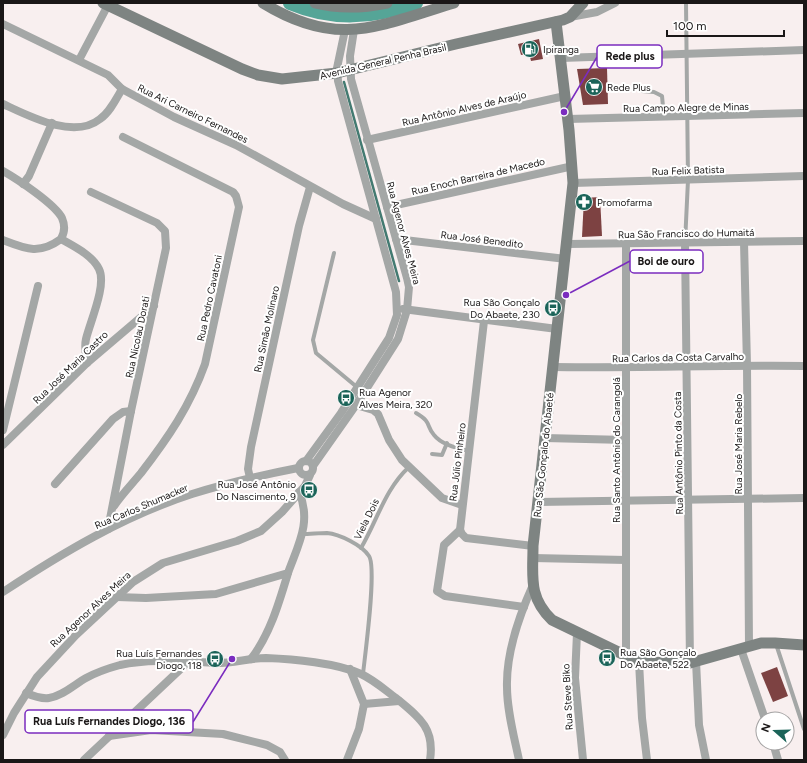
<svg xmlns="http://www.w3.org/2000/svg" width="807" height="763" viewBox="0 0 807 763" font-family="Figtree,sans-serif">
<rect width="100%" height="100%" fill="#f8efef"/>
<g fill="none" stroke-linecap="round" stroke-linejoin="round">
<path stroke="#437a71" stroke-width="2.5" d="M344,82L399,281"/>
<path stroke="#55a597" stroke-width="14" d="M290,3C333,21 372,18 416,3"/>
</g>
<g fill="#7d4242">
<path d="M539,39L543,59L531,61L529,53L521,55L518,44Z"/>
<path d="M607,68L608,104L583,105L577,69Z"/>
<path d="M600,197L602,236L582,237L584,198Z"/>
<path d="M777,667L788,696L773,702L761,673Z"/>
</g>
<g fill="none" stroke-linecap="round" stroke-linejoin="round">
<g stroke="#a4a7a6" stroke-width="4">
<path d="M642,91L654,92L662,96L664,117"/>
<path d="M685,243L688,180L686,3"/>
<path d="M334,253L313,340L316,353L358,388"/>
<path d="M416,413C432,422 426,426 434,435C441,444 459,449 470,451"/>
<path d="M432,454L442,455L447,443"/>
<path d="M302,534C310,534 319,533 327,533C339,534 362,545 369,556C377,568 365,655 363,674"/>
<path d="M361,548C377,521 385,489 409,467"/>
<path d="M776,644L804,729"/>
</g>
<g stroke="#a4a7a6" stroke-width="8">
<path d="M570,17L597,12L615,3"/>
<path d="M3,24L108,75L122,89L174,117L236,145L343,204L376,219"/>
<path d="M561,58L804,50"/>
<path d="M79,60L108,5"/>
<path d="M3,104C29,116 74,140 100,119C110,112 116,99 122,89"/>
<path d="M568,119L804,113"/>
<path d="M367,140L565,96"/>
<path d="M3,171C17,179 55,204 62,218C65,225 65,232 61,239C39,255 26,249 3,240"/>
<path d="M573,183L804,176"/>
<path d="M23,184L29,176L52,123"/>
<path d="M91,192L157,223L165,231L166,248L131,411L108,529"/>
<path d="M387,207L573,166"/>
<path d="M61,239C75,247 92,255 99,269C107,285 90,322 86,339C84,347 86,355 87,363"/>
<path d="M396,239L566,259"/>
<path d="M744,242L747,365L749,646"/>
<path d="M685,243L690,663"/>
<path d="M568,244L804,241"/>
<path d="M403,309L557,329"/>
<path d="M484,321L460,530L462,534L466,538L533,546"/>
<path d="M553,367C637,368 720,365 804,366"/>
<path d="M356,405L373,410L378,414L389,440L402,460L442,498L462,505"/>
<path d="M3,430L38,286"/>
<path d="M545,438L626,440"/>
<path d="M3,445L87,363L154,306"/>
<circle cx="306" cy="468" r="7"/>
<path d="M306,461L341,413L389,338L397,315L396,292L338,81L337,68L345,30"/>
<path d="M313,466L356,405L398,339L407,310L409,287L407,278L351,79L350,56L354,30"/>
<path d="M250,478L248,469L251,447L299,226L310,187"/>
<path d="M55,484L113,419L123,412L131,411"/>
<path d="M538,502L804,498"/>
<path d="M114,506C122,494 132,484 141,473C168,438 190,406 205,364L239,207L236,196L233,192L123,137"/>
<path d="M460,530L444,545L437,591L445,596L524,607"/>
<path d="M533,558L626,560"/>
<path d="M3,592C62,553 124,516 192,494C227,483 262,475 298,468"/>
<path d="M117,597L146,598L216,594L288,573C298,545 312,522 299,492"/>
<path d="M577,633L575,678L583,760"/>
<path d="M741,649L765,719"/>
<path d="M626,655V244"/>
<path d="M251,659C270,634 279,603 288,573"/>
<path d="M696,661L699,725L706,760"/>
<path d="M639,662L642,718L647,760"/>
<path d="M26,693C33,696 41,699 49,698C63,696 75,684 86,678C97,672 109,668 120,665C152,658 186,662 217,663C234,663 250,658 266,658C293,659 337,663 361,674C374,680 385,690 396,698C419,717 435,728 430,760"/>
<path d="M364,704L399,701"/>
<path d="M3,735L14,713L37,677L76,635L133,582L163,563L237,541L261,531L282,512L305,486L310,475"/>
<path d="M109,736L151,730L223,734L267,745L280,752L285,760"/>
<path d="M773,743L778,760"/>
<path d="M84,760L188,662"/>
<path d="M347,760L359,729L364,704L350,669"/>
<path d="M519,760C514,736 507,711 507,687C506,653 519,616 533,585"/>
</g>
<g stroke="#7e8482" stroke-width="11">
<path d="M103,3L242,69L258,75L282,79L337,73L456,44L563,20L570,17L583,3"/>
<path d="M263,3C338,49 378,26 454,3"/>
<path d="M315,3C339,9 363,8 387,3"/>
<path d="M556,22L569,130L573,183L533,546C533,576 528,597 552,620L639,662L690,663L761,643H775L804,645"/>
</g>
</g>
<defs>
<g id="fuel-disc" transform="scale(0.9)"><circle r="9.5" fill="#1b6459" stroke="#fff"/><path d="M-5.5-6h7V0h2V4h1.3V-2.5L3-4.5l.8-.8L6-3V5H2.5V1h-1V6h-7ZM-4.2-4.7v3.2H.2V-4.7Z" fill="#fff"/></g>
<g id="supermarket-disc" transform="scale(0.9)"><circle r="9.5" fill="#1b6459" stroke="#fff"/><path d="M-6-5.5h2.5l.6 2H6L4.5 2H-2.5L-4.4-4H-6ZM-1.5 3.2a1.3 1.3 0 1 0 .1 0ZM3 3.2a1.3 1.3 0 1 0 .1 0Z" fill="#fff"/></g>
<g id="pharmacy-disc" transform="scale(0.9)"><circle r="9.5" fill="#1b6459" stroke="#fff"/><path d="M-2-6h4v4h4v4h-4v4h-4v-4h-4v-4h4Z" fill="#fff"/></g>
<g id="bus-disc" transform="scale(0.9)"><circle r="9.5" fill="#1b6459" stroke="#fff"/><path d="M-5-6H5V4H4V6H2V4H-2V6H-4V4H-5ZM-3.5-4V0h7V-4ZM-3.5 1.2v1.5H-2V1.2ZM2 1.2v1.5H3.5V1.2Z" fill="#fff"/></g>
</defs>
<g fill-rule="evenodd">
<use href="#fuel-disc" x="530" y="49"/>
<use href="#supermarket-disc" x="594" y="87"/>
<use href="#pharmacy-disc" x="584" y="202"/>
<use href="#bus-disc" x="553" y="308"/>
<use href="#bus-disc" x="346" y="398"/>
<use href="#bus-disc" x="309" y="490"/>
<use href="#bus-disc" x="607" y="658"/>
<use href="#bus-disc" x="215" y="659"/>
</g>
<g text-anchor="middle" stroke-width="4" stroke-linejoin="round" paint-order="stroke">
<g font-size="10" fill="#1a1717" stroke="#fff" text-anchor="start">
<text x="543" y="53">Ipiranga</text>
<text x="607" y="91">Rede Plus</text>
<text x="597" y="206">Promofarma</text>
<text x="540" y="306" text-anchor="end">Rua São Gonçalo<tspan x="540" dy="12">Do Abaete, 230</tspan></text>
<text x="359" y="396">Rua Agenor<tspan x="359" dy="12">Alves Meira, 320</tspan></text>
<text x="296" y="488" text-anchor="end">Rua José Antônio<tspan x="296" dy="12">Do Nascimento, 9</tspan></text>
<text x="620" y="656">Rua São Gonçalo<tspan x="620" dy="12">Do Abaete, 522</tspan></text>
<text x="202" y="657" text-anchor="end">Rua Luís Fernandes<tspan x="202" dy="12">Diogo, 118</tspan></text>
</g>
<g font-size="10" fill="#1a1717" stroke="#fff">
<text transform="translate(383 61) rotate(-13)" y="4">Avenida General Penha Brasil</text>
<text transform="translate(686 107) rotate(-1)" y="4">Rua Campo Alegre de Minas</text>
<text transform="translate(464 108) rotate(-13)" y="4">Rua Antônio Alves de Araújo</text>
<text transform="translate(193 113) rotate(26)" y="4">Rua Ari Carneiro Fernandes</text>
<text transform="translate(688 170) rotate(-2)" y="4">Rua Felix Batista</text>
<text transform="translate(478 176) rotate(-13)" y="4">Rua Enoch Barreira de Macedo</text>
<text transform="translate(404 233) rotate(75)" y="4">Rua Agenor Alves Meira</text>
<text transform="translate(686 233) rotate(-1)" y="4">Rua São Francisco do Humaitá</text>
<text transform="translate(482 239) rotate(7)" y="4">Rua José Benedito</text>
<text transform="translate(209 298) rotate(-78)" y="4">Rua Pedro Cavatoni</text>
<text transform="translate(266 329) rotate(-78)" y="4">Rua Simão Molinaro</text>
<text transform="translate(137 337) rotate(-78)" y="4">Rua Nicolau Dorati</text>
<text transform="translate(678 357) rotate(-1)" y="4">Rua Carlos da Costa Carvalho</text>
<text transform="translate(70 367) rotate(-44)" y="4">Rua José Maria Castro</text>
<text transform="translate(738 444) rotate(-90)" y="4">Rua José Maria Rebelo</text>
<text transform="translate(616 450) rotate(-90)" y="4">Rua Santo Antônio do Carangolá</text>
<text transform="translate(678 453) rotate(-91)" y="4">Rua Antônio Pinto da Costa</text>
<text transform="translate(543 455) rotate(-84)" y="4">Rua São Gonçalo do Abaeté</text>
<text transform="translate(457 462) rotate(-83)" y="4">Rua Júlio Pinheiro</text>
<text transform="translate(141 506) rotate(-23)" y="4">Rua Carlos Shumacker</text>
<text transform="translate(366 519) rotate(-64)" y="4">Viela Dois</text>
<text transform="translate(90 609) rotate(-43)" y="4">Rua Agenor Alves Meira</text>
<text transform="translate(567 697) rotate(-93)" y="4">Rua Steve Biko</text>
</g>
</g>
<path fill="none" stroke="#7b2cbf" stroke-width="1.5" d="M564 112L597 57M566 295L630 261M232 659L193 722"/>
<g fill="#7b2cbf" stroke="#fff" stroke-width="1.5">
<circle cx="564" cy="112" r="4"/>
<circle cx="566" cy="295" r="4"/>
<circle cx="232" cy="659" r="4"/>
</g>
<g fill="#fff" stroke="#7b2cbf" stroke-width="1.5">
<rect x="597" y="45" width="65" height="23" rx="4"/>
<rect x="630" y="250" width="73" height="23" rx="4"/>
<rect x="25" y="710" width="168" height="23" rx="4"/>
</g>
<g font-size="11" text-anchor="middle" font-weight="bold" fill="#1a1717">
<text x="630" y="60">Rede plus</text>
<text x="666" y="265">Boi de ouro</text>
<text x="109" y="725">Rua Luís Fernandes Diogo, 136</text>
</g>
<rect width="807" height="763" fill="none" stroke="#1a1717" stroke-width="8"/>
<g transform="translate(775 731) rotate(290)"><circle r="19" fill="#ffffff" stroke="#a3a2a2"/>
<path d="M0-3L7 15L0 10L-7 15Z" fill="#1b6459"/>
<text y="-6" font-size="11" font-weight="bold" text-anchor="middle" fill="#1a1717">N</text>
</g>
<path d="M667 30v6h117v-6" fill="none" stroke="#1a1717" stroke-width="2"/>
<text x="673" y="30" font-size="12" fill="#1a1717" stroke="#ffffff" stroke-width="3" paint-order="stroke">100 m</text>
</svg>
